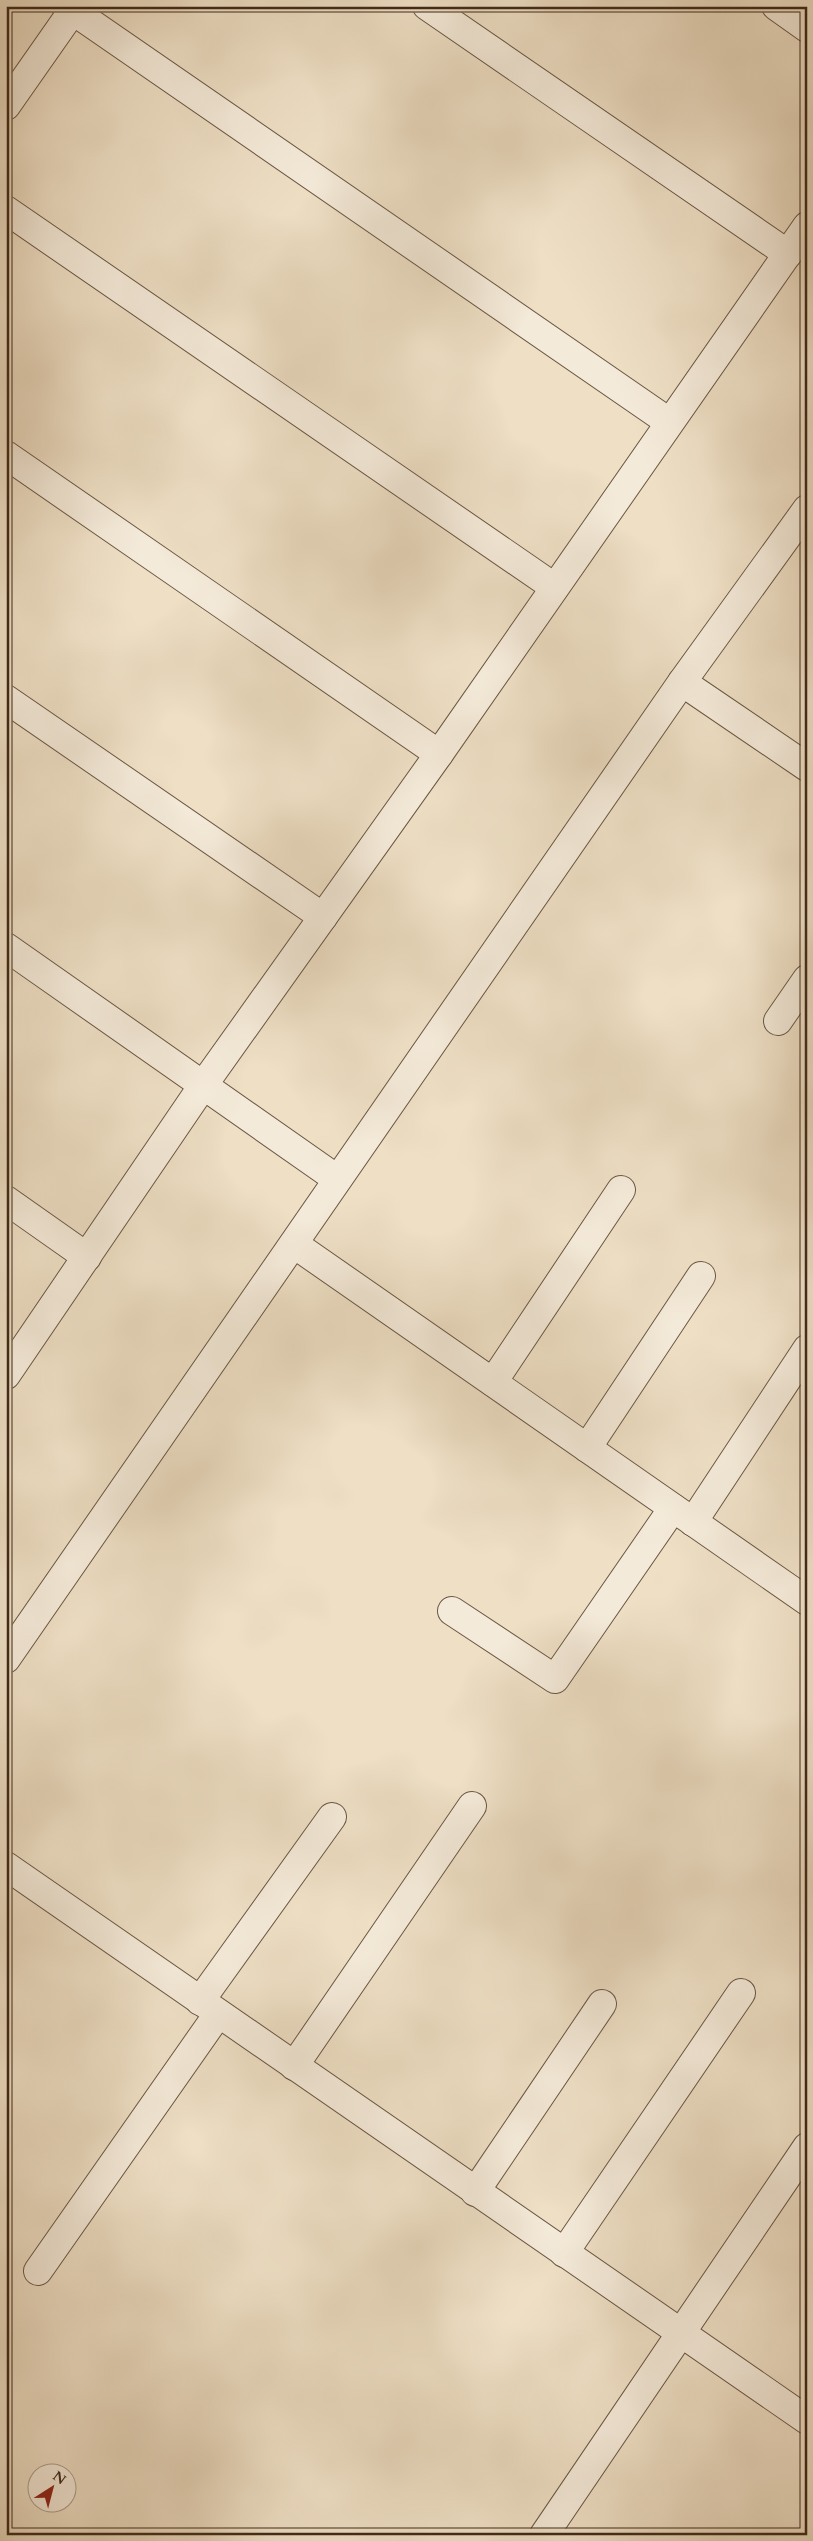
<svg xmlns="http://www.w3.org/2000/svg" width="813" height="2541" viewBox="0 0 813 2541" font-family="Cardo,serif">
<rect width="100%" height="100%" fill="#eedfc5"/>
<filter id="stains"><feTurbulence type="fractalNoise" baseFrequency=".004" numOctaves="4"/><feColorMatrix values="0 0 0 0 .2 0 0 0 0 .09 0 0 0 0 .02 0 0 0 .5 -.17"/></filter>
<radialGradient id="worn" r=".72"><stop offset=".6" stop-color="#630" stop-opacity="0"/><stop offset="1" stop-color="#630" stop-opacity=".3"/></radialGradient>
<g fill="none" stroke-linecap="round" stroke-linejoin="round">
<g stroke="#6b5744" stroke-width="30">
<g id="minor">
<path d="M66,6L669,422"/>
<path d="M427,6L788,254"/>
<path d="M776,6L807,28"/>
<path d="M6,106L76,6"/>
<path d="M6,210L554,587"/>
<path d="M6,455L439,754"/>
<path d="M682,682L807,767"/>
<path d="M6,699L323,917"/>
<path d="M6,947L337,1179"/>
<path d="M778,1021L807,979"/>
<path d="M6,1200L87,1257"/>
<path d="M6,1375L204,1084L439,754L807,226"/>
<path d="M493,1382L621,1190"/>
<path d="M587,1448L701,1276"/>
<path d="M693,1522L807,1349"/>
<path d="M452,1611L555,1679L673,1508"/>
<path d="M6,1866L807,2420"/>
<path d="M200,2001L332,1817"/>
<path d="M294,2066L472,1806"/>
<path d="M475,2192L602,2004"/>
<path d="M564,2253L741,1993"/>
<path d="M38,2271L218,2014"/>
<path d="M544,2535L807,2147"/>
</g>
</g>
<g stroke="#6b5744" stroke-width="30">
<g id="tertiary">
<path d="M294,1244L807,1601"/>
<path d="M6,1659L682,682L807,509"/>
</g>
</g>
<use href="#minor" stroke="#f4ead9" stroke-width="28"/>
<use href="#tertiary" stroke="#f4ead9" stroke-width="28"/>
</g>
<rect width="813" height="2541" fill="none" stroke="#eedfc5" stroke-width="25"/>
<rect x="8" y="8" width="798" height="2526" fill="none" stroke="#3f2a19" stroke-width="2.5"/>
<rect x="12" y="12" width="788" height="2516" fill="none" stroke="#3f2a19"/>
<g transform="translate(52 2488) rotate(36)"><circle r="24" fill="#f4ead9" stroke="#ac9d8c"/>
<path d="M0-4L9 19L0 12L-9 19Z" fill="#8f2418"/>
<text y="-8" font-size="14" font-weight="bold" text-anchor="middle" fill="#3f2a19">N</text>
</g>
<rect width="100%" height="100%" filter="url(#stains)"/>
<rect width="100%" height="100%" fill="url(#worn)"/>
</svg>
